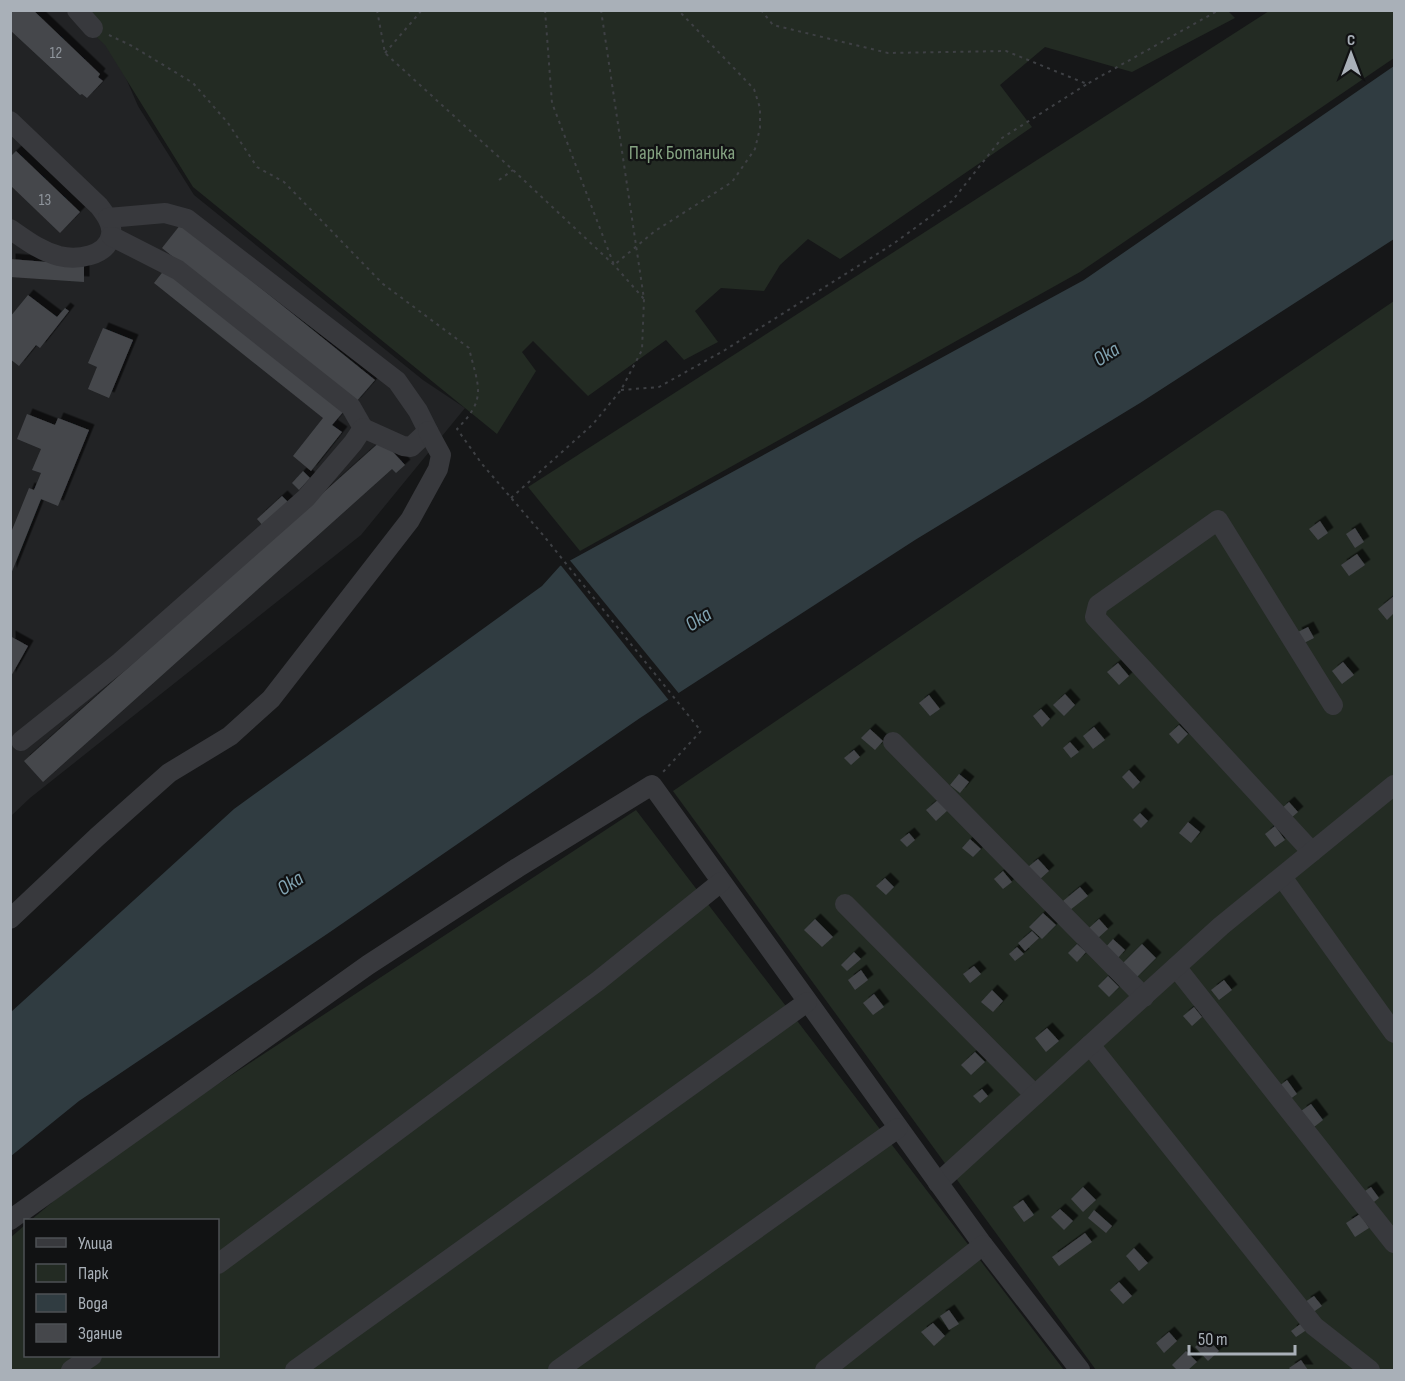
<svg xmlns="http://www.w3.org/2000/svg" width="1405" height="1381" viewBox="0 0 1405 1381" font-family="'Sofia Sans Condensed',sans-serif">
<defs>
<filter id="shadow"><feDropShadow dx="5.5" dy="-5.5" stdDeviation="0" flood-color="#0009"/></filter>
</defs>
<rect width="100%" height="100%" fill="#161718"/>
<path fill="#222325" d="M11,11H79L106,32L138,106L194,195L423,380L465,408L361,535L30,798L11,816Z"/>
<g fill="#232b23">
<path d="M1227,10L1235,18L1132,72L1045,47L1000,85L1032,127L840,259L808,239L780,265L764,291L721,288L695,311L718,342L684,360L666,340L588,396L533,341L522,352L536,371L497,434L193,187L105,45L69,11Z"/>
<path d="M1269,11H1394V58L1080,272L580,551L528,487Z"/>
<path d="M1394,301V1370H1096L673,791Z"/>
<path d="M636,810L1064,1370H11L10,1238L25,1225L26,1356H218V1220H31L105,1158Z"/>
</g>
<path fill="#303c41" d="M1394,66V239L1140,403L915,540L640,718L330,932L79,1101L11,1156V1012L234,809L542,586L560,566L1084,280Z"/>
<path fill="#161718" d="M568,558L681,696L671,703L559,563Z"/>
<g fill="#45474b" filter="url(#shadow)">
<path d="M10,10H33L100,74L98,77L103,81L87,98L82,94L80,95L10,30Z"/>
<path d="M16,151L80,212L60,233L10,185V157Z"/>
<path d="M181,224L375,380L355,403L162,248Z"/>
<path d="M10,259L84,265V282L10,277Z"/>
<path d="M165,269L344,411L332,425L342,432L311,471L293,456L323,418L154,283Z"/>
<path d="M28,295L57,317L65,308L69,311L40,348L36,345L19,366L10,359V317Z"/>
<path d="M103,328L133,340L109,398L88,389L97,367L88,363Z"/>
<path d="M27,414L55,425L58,418L89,430L58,506L41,499L11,574L10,535L29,488L34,490L41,473L32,470L41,449L17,439Z"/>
<path d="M382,440L405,465L396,473L392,469L43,782L24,761Z"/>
<path d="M303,471L310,478L299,490L292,483Z"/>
<path d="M282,496L289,503L264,527L257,519Z"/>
<path d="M1320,521L1328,533L1318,540L1309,529Z"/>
<path d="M1355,528L1364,542L1355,548L1346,534Z"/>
<path d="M1357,554L1365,565L1349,576L1341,565Z"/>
<path d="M1394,596V613L1387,620L1378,609Z"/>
<path d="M1308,627L1314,638L1302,644L1296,633Z"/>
<path d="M10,636L28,646L10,678Z"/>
<path d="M1343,662L1354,675L1342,684L1332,671Z"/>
<path d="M1118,663L1129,676L1119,685L1107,672Z"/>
<path d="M1065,694L1075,705L1064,716L1053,705Z"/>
<path d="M929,695L940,709L930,716L919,703Z"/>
<path d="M1041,709L1050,719L1042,727L1033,716Z"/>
<path d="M1179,725L1188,734L1178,744L1169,734Z"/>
<path d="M1094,727L1105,740L1093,749L1083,736Z"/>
<path d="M870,729L883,741L875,750L861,738Z"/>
<path d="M1070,742L1079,752L1071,758L1063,748Z"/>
<path d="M854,750L860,757L851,765L844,758Z"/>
<path d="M1129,770L1140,782L1133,789L1122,777Z"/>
<path d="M959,774L969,782L960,793L950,785Z"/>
<path d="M939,799L948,810L936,821L926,810Z"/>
<path d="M1289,802L1298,812L1290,819L1281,809Z"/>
<path d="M1140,813L1148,821L1141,828L1133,820Z"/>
<path d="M1188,822L1200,832L1191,843L1179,833Z"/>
<path d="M1275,826L1285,840L1275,847L1265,834Z"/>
<path d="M909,833L915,840L907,847L900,840Z"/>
<path d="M970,839L981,849L973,857L962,848Z"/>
<path d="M1038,859L1049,871L1039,880L1028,867Z"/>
<path d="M1003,871L1012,882L1003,889L994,879Z"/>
<path d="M885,878L894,887L886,895L876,886Z"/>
<path d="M1080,887L1088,896L1070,910L1063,901Z"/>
<path d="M1043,913L1056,925L1042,939L1029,927Z"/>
<path d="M815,919L833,937L822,947L804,930Z"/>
<path d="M1099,919L1108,929L1098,938L1089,928Z"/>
<path d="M1032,931L1039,938L1025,951L1018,943Z"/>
<path d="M1113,939L1125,950L1117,959L1105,948Z"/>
<path d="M1077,944L1086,952L1077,962L1068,953Z"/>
<path d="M1142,944L1156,958L1135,979L1121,965Z"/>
<path d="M1017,947L1024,954L1015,961L1009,954Z"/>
<path d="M854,952L861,959L847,971L841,965Z"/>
<path d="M974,966L981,974L970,983L963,974Z"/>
<path d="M861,970L868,980L855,990L848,980Z"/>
<path d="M1108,976L1119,987L1109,997L1098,986Z"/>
<path d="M1224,980L1232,990L1219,1000L1211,990Z"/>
<path d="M992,990L1003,1001L993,1012L981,1002Z"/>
<path d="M874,994L884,1007L873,1015L863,1003Z"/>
<path d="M1194,1007L1202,1017L1192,1026L1183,1016Z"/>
<path d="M1047,1028L1059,1041L1046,1052L1035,1038Z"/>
<path d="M975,1052L985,1062L971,1075L961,1065Z"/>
<path d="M1287,1080L1297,1094L1289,1100L1278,1087Z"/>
<path d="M982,1089L988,1096L980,1103L973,1096Z"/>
<path d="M1311,1104L1323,1120L1314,1127L1301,1111Z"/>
<path d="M1083,1187L1096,1200L1083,1212L1071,1199Z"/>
<path d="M1371,1187L1379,1198L1370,1205L1362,1193Z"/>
<path d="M1023,1200L1034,1215L1024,1222L1013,1207Z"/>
<path d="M1060,1209L1073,1221L1064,1230L1051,1217Z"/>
<path d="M1094,1210L1112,1226L1106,1233L1088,1218Z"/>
<path d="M1360,1214L1369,1228L1355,1237L1346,1223Z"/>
<path d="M1085,1233L1092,1242L1059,1266L1052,1257Z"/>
<path d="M1134,1248L1148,1263L1139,1271L1126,1256Z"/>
<path d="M1119,1282L1132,1296L1123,1304L1110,1290Z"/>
<path d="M1314,1296L1322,1306L1312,1313L1305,1302Z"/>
<path d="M949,1310L959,1324L949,1330L940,1316Z"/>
<path d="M1303,1322L1308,1329L1296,1337L1291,1331Z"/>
<path d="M933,1323L945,1336L934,1346L921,1332Z"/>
<path d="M1169,1332L1177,1341L1164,1353L1156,1343Z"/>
<path d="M1206,1337L1219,1351L1208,1361L1195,1347Z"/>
<path d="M1186,1351L1197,1362L1188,1370H1177L1172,1365Z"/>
<path d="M1301,1360L1308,1370H1291L1289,1368Z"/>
</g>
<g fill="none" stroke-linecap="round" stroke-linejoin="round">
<g stroke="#3e4044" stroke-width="2" stroke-dasharray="3 4.5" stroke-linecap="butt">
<path d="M377,10L385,53L513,170L614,265L644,299"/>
<path d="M545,10L552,103L614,265L655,231L732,182L755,149L760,128V108L754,89L678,10"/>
<path d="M761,10L773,25L888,53L1006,51L1087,84L1219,10"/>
<path d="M109,35L132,46L193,83L228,123L257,167L284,182L383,284L469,348C478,387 488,398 457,429L482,464L543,535L701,731L663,772"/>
<path d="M385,53L422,10"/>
<path d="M499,180L513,170"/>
<path d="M621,390L659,387L725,350L893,244L952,201L1002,138L1087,84"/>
<path d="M511,498L593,424L621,390L642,350L644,299L601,10"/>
</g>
<g stroke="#38393d" stroke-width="20">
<path d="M77,10L93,28"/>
<path d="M10,121L99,206C105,214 113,224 111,235C107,257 76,260 59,256C40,251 26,240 10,229"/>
<path d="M111,236L178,270L351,407L363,428"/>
<path d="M21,741L120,662L306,498L353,443L363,428L403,446L411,447L428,431L418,411L397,381L187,219L165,213L108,218"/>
<path d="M893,742L1144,997"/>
<path d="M1312,852L1095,617L1098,605L1218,520L1333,705"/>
<path d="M1282,877L1394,1033"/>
<path d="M845,904L1035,1095"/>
<path d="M10,919L97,837L169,773L230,736L271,699L410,520L438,469L441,455L428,431"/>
<path d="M1176,967L1394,1243"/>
<path d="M1090,1045L1314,1326L1370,1370"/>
<path d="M938,1183L1221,926L1394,785"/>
<path d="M10,1220L368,965L517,868L652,785L983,1245L1080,1370"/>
<path d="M218,1264L598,981L721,882"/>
<path d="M71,1370L92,1356"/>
<path d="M295,1370L807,1002"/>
<path d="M558,1370L898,1128"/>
<path d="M825,1370L983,1245"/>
</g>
</g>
<g text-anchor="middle" stroke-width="4.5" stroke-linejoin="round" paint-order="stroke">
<g font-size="16" fill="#90969d">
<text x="56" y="58">12</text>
<text x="45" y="205">13</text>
</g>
<g font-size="20" fill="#84a281" stroke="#111213">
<text x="682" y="159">Парк Ботаника</text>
</g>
<g font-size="21" font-style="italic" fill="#81a3b1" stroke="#111213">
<text transform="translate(1106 354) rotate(-33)" y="7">Ока</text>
<text transform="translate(698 619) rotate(-33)" y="7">Ока</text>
<text transform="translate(290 883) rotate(-33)" y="7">Ока</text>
</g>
</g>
<rect width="1405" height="1381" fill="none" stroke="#a9b0b8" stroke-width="24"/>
<rect x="24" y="1219" width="195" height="138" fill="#111213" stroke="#4e5155" stroke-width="1.5"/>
<rect x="36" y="1238" width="30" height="9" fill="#38393d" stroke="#4e5155" stroke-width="1.5"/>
<text x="78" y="1249" font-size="18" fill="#a9b0b8">Улица</text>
<rect x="36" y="1264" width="30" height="18" fill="#232b23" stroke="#4e5155" stroke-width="1.5"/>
<text x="78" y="1279" font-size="18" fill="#a9b0b8">Парк</text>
<rect x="36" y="1294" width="30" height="18" fill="#303c41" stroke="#4e5155" stroke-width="1.5"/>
<text x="78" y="1309" font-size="18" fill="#a9b0b8">Вода</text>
<rect x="36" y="1324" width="30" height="18" fill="#45474b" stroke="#4e5155" stroke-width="1.5"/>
<text x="78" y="1339" font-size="18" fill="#a9b0b8">Здание</text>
<g transform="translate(1351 54)" stroke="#111213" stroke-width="4.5" paint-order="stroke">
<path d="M0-4.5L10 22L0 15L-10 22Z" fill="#a9b0b8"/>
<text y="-9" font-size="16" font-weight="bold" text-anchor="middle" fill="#a9b0b8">С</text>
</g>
<path d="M1189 1345v9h106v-9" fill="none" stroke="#a9b0b8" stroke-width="3"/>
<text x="1198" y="1345" font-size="18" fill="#a9b0b8" stroke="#111213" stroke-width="4.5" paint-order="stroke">50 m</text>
</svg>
